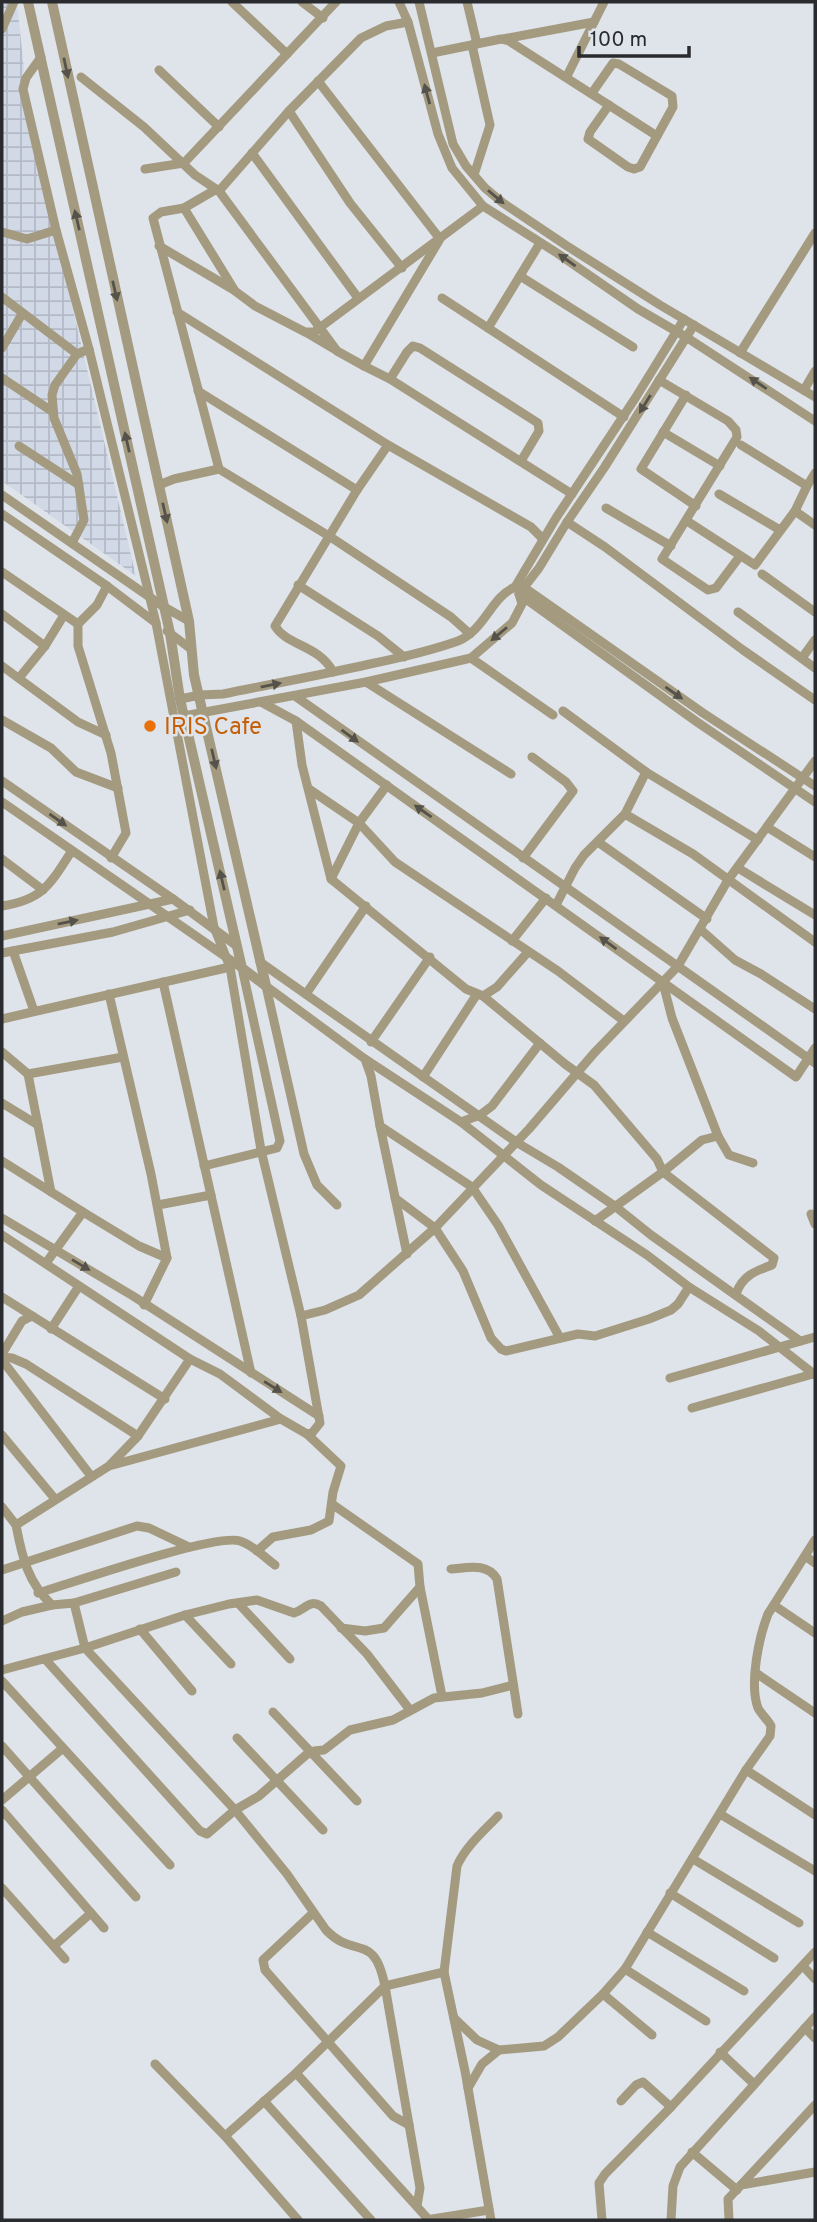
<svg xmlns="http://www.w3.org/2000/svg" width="817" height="2222" viewBox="0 0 817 2222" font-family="Overpass,sans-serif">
<defs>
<pattern id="industrial-grid" width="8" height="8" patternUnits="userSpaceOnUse" patternTransform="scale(1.75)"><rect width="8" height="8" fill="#d1d8e6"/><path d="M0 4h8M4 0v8" fill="none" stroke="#b4bac6"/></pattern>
</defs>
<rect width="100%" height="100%" fill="#dfe3ea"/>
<path fill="url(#industrial-grid)" d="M2,2H14L18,12L24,70L20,86L136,576L2,481Z"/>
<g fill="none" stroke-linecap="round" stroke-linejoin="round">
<g stroke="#a39a7f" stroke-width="9">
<path d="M232,2L287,54"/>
<path d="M302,2L323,18"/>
<path d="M399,2L408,22L438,134L452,168L483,206L557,253L638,309L686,337L815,421"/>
<path d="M419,2L453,144L466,166L485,188L503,203L567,246L660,305L815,397"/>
<path d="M467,2L477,44"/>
<path d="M2,29L14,2"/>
<path d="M503,39L594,22"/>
<path d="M472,45L490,125L474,175"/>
<path d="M432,53L501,39L509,41L657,136"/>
<path d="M41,57L26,78L23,89L56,230"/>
<path d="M159,70L219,127"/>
<path d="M567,76L604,2"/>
<path d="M81,77L144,127L195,175L219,191L337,351L364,366L440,239L318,81"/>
<path d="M592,93L613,63L619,64L672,96L673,107L640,167L634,169L628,167L588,139L590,132L609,105"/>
<path d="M289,111L350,203L402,268"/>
<path d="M252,153L358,298"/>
<path d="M145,169L184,163L336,2"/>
<path d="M215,190L184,208L161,212L153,218L219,469"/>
<path d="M219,191L289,111L361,38L386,26L408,22"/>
<path d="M184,208L235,291L255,306L305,332H314L483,206"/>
<path d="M2,232L27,239L56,230L89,349L77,354L55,385L52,395L54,418L77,474L84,520L72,543"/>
<path d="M540,243L488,328L624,417"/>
<path d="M159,246L234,290"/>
<path d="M520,276L633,347"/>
<path d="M2,297L77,354"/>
<path d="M442,298L488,328"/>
<path d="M177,312L388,445L357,490L275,626C287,646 319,645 333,672"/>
<path d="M307,333L334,349"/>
<path d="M2,348L22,314"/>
<path d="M89,349L156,623L214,927L230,967L261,1150L301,1316"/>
<path d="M740,353L815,233"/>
<path d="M364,366L390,379"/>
<path d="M2,378L53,412"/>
<path d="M659,380L728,421L736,430L737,437L662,559L708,590L716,588L740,556"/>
<path d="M804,390L815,371"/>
<path d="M198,391L357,490"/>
<path d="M686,395L641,469L696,506"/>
<path d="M663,432L720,466"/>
<path d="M388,445L531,527L543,539"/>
<path d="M741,445L807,486L815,473"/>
<path d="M19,446L79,485"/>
<path d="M521,461L539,431L538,423L420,348L413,346L407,352L390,379L572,494"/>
<path d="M159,485L174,479L219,469L329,536L451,617L470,634"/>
<path d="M719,494L780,530"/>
<path d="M2,495L164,607L189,621"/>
<path d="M606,508L671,546"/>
<path d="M795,511L815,525"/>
<path d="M2,514L107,586L156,623"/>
<path d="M687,521L755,565L795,511L807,486"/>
<path d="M567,522L605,547L743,650L815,700"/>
<path d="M2,572L78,624"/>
<path d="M762,574L815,612"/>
<path d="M298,585L378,636L404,657"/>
<path d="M107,586L97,605L78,624V646L111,753L126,833L111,858"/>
<path d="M522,586L703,713L815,786"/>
<path d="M519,594L697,722L815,802"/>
<path d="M738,612L815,668"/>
<path d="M2,614L45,646"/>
<path d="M167,631L191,649"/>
<path d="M471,658L553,715"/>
<path d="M802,658L815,640"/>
<path d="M2,666L78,722L106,735"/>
<path d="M19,678L45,646L64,615"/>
<path d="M366,682L511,774"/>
<path d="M295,696L815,1063"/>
<path d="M180,699L200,695L223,694C272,684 321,675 370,664C399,658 430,651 458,641C485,630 491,597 515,587L556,518L636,397L684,319"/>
<path d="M261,702L296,721L796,1077L815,1048"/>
<path d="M563,711L646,772"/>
<path d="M184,716L366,682L471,658L512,623L522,604L519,594L539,568L567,522L604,468L694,325"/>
<path d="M2,720L51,748L76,772L118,788"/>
<path d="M296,721L302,765L331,879L466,989L483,996L565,1064L594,1085L657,1159L663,1172L702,1140L718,1136L672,1018L663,983"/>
<path d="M2,781L173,899"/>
<path d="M309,789L359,823L395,862L558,971L624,1021"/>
<path d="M2,802L242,968L280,1141L277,1148L204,1166"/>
<path d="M625,814L693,854L815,942"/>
<path d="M767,827L815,857"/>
<path d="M598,842L707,919"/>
<path d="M523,858L573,791L566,782L532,757"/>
<path d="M2,859L43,890"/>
<path d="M738,868L815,915"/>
<path d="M331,879L359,823L387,785"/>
<path d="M556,905L575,868L584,855L625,814L646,772L758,840"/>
<path d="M2,906C42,900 50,885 71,852"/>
<path d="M700,929L735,960L761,974L815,1009"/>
<path d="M2,936L173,899L237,946"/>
<path d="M512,941L546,898"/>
<path d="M13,951L34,1011"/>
<path d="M2,953L113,932L190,910"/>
<path d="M260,962L516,1142L558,1167L616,1207L651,1235L800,1341"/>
<path d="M163,982L251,1373"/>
<path d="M266,986L365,1059L461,1122L541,1185L647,1255L689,1287L759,1331L815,1375"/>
<path d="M266,986L304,1154L317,1185L337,1205"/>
<path d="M109,994L151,1174L167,1258L144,1305"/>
<path d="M306,994L366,906"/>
<path d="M483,996L497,987L528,952"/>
<path d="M2,1019L230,967"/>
<path d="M371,1042L430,957"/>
<path d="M2,1052L28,1074"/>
<path d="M365,1059L371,1076L380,1126L472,1187L498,1225L560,1338"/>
<path d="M423,1077L477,994"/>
<path d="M2,1103L38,1125"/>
<path d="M461,1122L480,1115L492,1106L540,1043"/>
<path d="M380,1126L407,1254"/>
<path d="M718,1136L729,1155L753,1163"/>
<path d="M2,1161L83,1212"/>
<path d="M51,1192L28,1074L123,1057"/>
<path d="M395,1198L435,1228L463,1271L491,1338L501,1349L506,1351L578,1334L595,1336L649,1319L671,1310L678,1304L689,1287"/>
<path d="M158,1205L211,1195"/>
<path d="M811,1214L815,1224"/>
<path d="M2,1218L133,1296L319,1416"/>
<path d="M595,1221L663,1172L774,1258L772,1265C755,1271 742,1276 736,1294"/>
<path d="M2,1235L190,1359L220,1374L281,1419L307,1434L312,1433L320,1423L301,1316L325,1310L359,1295L435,1228L529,1129L595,1052L678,966L728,880L815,761"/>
<path d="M46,1263L83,1212L139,1246L167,1258"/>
<path d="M2,1297L165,1399"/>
<path d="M51,1329L79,1286"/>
<path d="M2,1354L22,1321L32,1316"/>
<path d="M2,1357L12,1358L26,1364L138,1436"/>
<path d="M2,1360L91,1476"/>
<path d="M670,1378L815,1337"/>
<path d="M692,1408L813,1374"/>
<path d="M281,1419L109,1466L16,1525C22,1557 28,1583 52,1605L74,1603L85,1648L235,1810L287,1874L326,1930C355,1960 374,1931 385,1986L444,1972L457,1866C466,1846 483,1832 498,1816"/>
<path d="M2,1435L55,1499"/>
<path d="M110,1465L138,1436L190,1359"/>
<path d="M332,1504L418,1564L420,1587L384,1628L365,1631L341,1628"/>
<path d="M2,1507L16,1525"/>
<path d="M257,1551L273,1537L311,1530L329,1521L333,1492L341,1466L307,1434"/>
<path d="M805,1556L815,1563"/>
<path d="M451,1569C467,1568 487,1562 497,1579L518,1714"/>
<path d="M2,1570L137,1526L149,1528L189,1547"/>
<path d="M420,1587L442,1696"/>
<path d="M38,1593C72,1583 215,1533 240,1541C253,1545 264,1557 275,1565"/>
<path d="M74,1603L176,1572"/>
<path d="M238,1603L290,1659"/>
<path d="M775,1606L815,1633"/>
<path d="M185,1615L231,1664"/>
<path d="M2,1621L22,1612L52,1605"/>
<path d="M140,1629L192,1691"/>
<path d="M45,1659L200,1831L207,1834L235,1810L259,1796L306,1755L314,1751L324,1750L350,1730L393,1720L434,1698L482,1693L513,1685"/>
<path d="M2,1670L85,1648L185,1615L229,1604L257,1600L294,1613C306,1609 309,1599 321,1606L367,1654L410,1710"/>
<path d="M756,1673L815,1713"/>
<path d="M2,1681L170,1865"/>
<path d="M273,1712L357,1801"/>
<path d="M237,1738L323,1830"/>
<path d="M2,1746L136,1897"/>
<path d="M746,1770L815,1815"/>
<path d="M2,1800L63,1748"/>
<path d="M2,1810L104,1928"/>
<path d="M720,1814L815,1871"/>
<path d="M693,1859L799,1923"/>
<path d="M2,1888L65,1959"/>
<path d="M670,1893L774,1958"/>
<path d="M313,1913L263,1960L265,1970L393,2116L409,2125"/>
<path d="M647,1932L744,1991"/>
<path d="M55,1945L91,1913"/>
<path d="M803,1966L815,1979"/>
<path d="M625,1969L706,2021"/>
<path d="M444,1972L465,2071L491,2220"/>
<path d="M385,1986L420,2188L417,2206"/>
<path d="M603,1994L652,2035"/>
<path d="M454,2018L477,2040L499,2050L544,2046L558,2037L603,1994L625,1969L746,1770L770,1736L771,1726C768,1720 761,1714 758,1708C749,1684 759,1637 768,1614L815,1540"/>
<path d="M805,2028L815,2038"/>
<path d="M720,2052L754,2084"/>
<path d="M155,2064L225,2136L298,2220"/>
<path d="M296,2073L429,2220"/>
<path d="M468,2088L482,2064L499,2050"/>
<path d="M264,2101L371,2220"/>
<path d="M621,2101L636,2085L643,2082L671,2107"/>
<path d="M225,2136L296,2073L385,1986"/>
<path d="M692,2152L737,2190"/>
<path d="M741,2185L815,2172"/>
<path d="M426,2220L489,2210"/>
<path d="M602,2220L599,2183L605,2174L671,2107L815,1952"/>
<path d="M671,2220L673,2186L680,2167L815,2017"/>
<path d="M729,2220L728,2199L815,2105"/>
</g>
<g stroke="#a39a7f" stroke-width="10">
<path d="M28,2L170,633L180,699L242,968L266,986"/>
<path d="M52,2L189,621L194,675L266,986"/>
</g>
</g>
<defs><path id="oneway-solid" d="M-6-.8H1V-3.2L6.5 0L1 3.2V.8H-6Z" transform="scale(1.75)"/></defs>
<g fill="#54524a">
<use href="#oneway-solid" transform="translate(66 68) rotate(78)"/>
<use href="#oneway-solid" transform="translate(427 94) rotate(-105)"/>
<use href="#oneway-solid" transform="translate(496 197) rotate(40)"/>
<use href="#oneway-solid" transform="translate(77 220) rotate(-103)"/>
<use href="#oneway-solid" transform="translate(567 260) rotate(-145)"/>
<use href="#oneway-solid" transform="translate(115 291) rotate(77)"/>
<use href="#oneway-solid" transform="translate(758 383) rotate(-146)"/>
<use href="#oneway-solid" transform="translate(645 404) rotate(122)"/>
<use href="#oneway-solid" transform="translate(127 442) rotate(-103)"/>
<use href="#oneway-solid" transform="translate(165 513) rotate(77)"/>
<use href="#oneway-solid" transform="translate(499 634) rotate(140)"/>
<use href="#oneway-solid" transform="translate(271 685) rotate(-11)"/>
<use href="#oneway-solid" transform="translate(674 693) rotate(35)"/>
<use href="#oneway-solid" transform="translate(350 736) rotate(36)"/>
<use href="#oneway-solid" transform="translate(214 759) rotate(77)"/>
<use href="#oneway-solid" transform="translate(423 811) rotate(-145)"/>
<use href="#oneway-solid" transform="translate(58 820) rotate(35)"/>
<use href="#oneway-solid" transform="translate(222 880) rotate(-103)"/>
<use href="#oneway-solid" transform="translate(68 922) rotate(-12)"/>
<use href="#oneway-solid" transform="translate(608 943) rotate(-144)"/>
<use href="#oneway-solid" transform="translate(81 1265) rotate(31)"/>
<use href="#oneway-solid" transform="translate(273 1387) rotate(32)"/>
</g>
<circle fill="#e8710a" stroke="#dfe3ea" stroke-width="2.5" cx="150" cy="726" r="7"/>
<g text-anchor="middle" stroke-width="5" stroke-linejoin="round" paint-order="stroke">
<g font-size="24" fill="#c56008" stroke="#dfe3ea" text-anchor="start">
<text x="164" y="734">IRIS Cafe</text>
</g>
</g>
<rect width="817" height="2222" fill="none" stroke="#2a2b2e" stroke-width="7"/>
<path d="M579 46v10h110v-10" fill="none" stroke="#2a2b2e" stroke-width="3.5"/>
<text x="590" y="46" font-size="21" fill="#2a2b2e" stroke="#dfe3ea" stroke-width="5" paint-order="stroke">100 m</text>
</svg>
